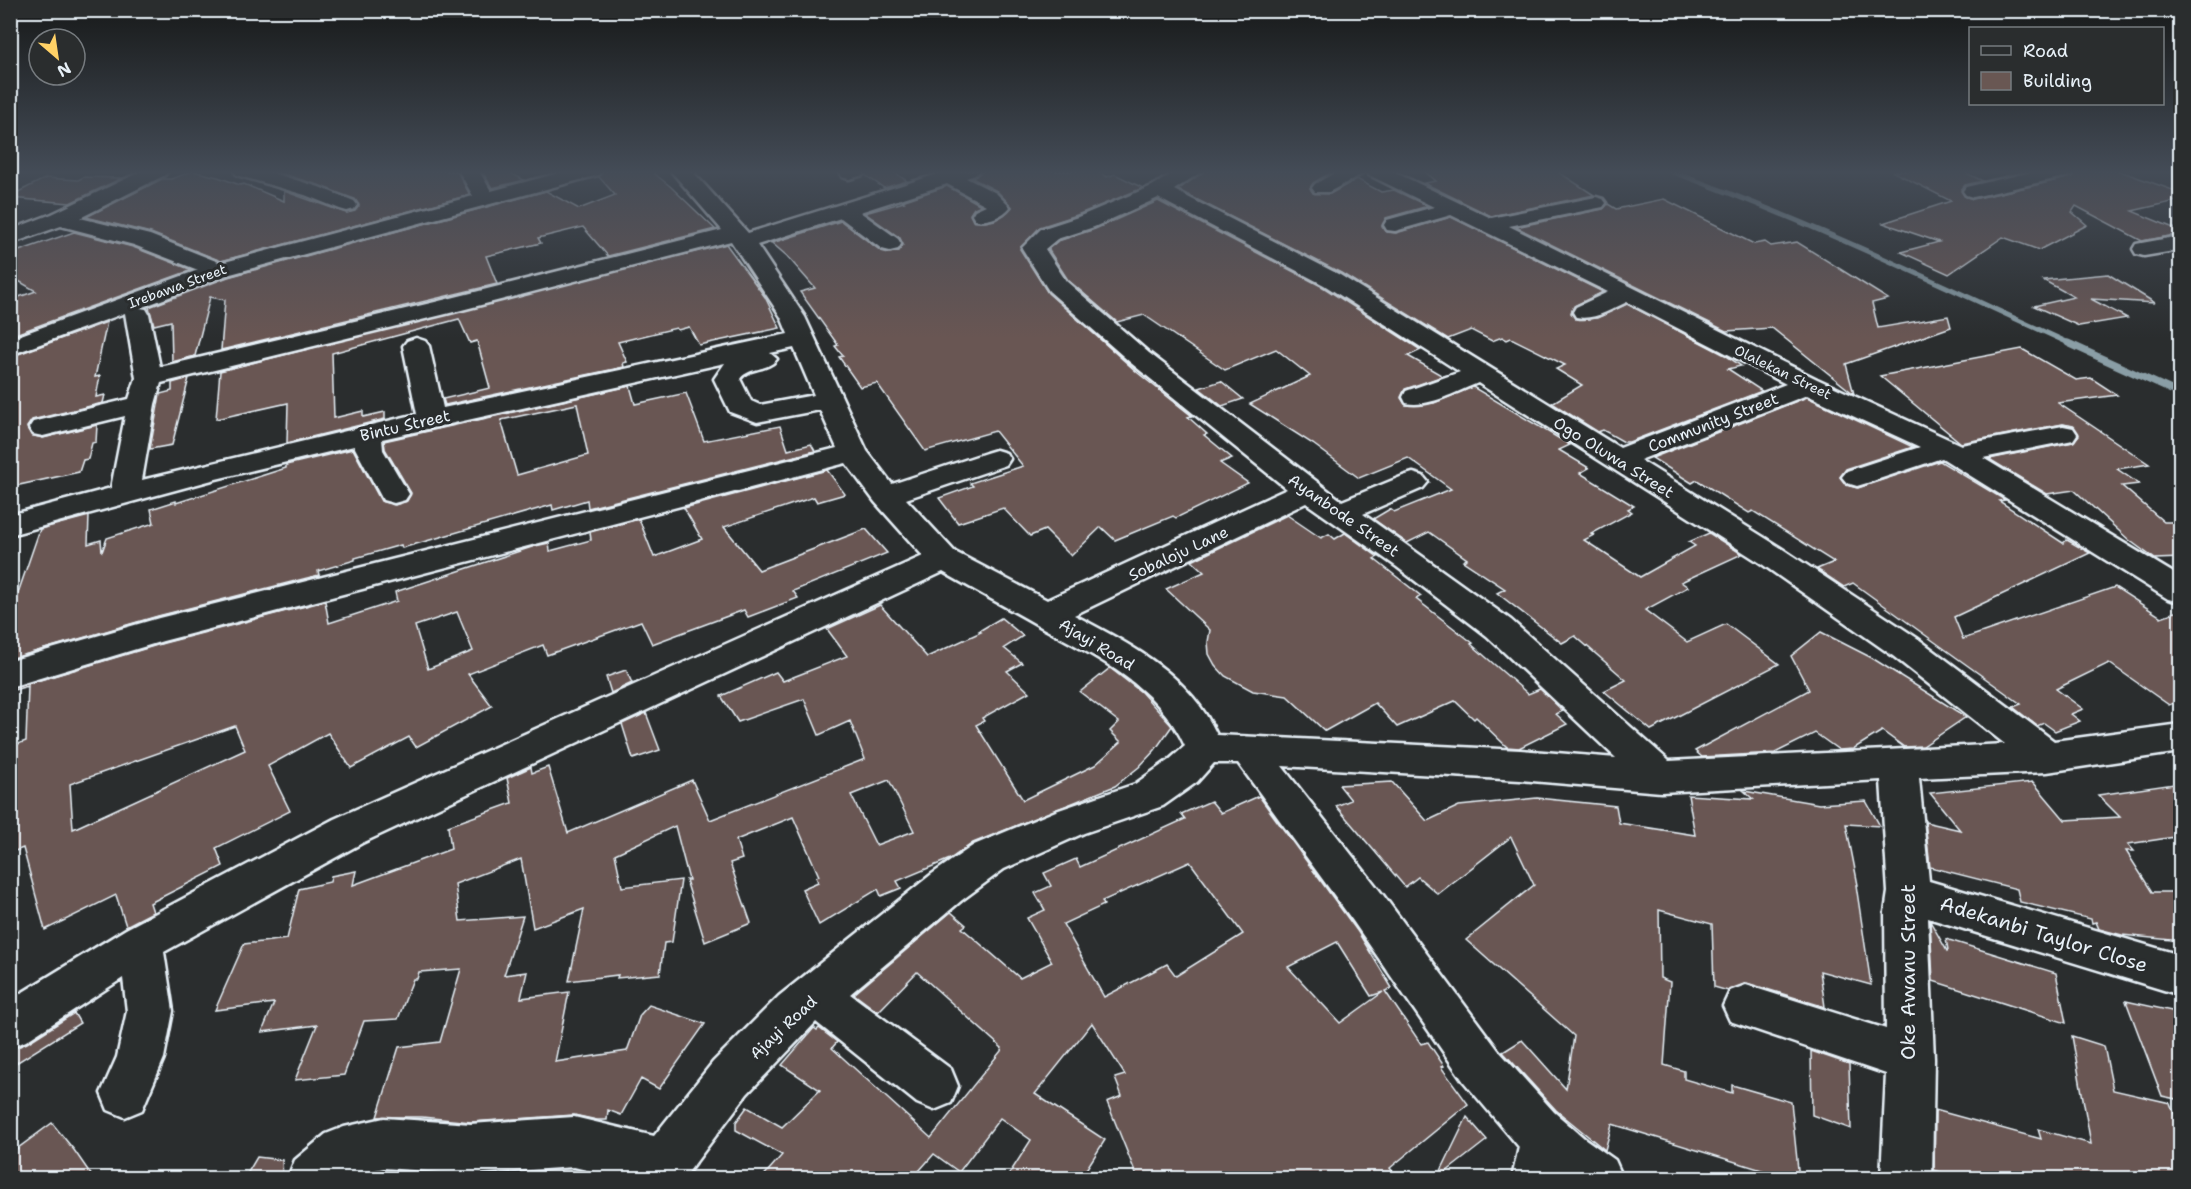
<svg xmlns="http://www.w3.org/2000/svg" width="2191" height="1189" viewBox="0 0 2191 1189" font-family="'Shantell Sans',sans-serif">
<rect width="100%" height="100%" fill="#2a2d2e"/>
<filter id="ink" filterUnits="userSpaceOnUse"><feTurbulence type="fractalNoise" baseFrequency=".0167" numOctaves="2"/><feDisplacementMap in="SourceGraphic" scale="12" xChannelSelector="R" yChannelSelector="G"/><feConvolveMatrix kernelMatrix="1 2 1 2 8 2 1 2 1" color-interpolation-filters="sRGB"/></filter>
<g filter="url(#ink)">
<g fill="none" stroke-linecap="round" stroke-linejoin="round">
<path stroke="#8a9ea6" stroke-width="5" d="M1670,171C1807,220 1939,284 2071,344"/>
<path stroke="#8a9ea6" stroke-width="7" d="M2068,343L2180,394"/>
</g>
<g fill="#695753" stroke="#e8f1f8" stroke-width="1.5" fill-rule="evenodd">
<path d="M193,171L218,177L240,185L244,184L284,201V191L346,213L355,211L359,206L355,199L284,174V171H457L470,195L221,261L151,233L86,217L162,179H171Z"/>
<path d="M482,171H507L524,180L492,188Z"/>
<path d="M603,171H651L670,186L715,229L608,256L583,227L538,238L541,243L486,256L497,284L221,350L225,300L210,297L195,356L172,362L171,321L154,325L149,307L228,277L546,191L579,209L615,195L599,177Z"/>
<path d="M868,171H892L907,181L884,188L865,175Z"/>
<path d="M983,171H1096L1107,177L1115,174L1143,188L1077,215L1040,227L1020,249L1048,293L1138,373L1192,416L1188,417L1207,434L1204,435L1232,458L1220,463L1248,483L1176,518L1173,516L1115,540L1101,527L1071,556L1045,530L1030,536L1003,508L958,523L939,498L973,486L970,483L1023,466L995,431L925,451L877,383L860,387L839,357L843,356L835,346L838,345L800,292L815,288L787,256L772,243L841,221L881,251L889,253L899,251L903,245L900,238L865,213L904,202L902,201L947,186L981,205L974,208L970,214L973,221L985,222L995,220L1004,215L1012,207L997,191L972,178Z"/>
<path d="M1204,171H1333L1313,183L1310,188L1313,193L1330,194L1357,179L1381,192L1394,190L1428,206L1386,218L1382,226L1387,232L1396,233L1451,217L1603,292L1574,306L1571,313L1576,319L1597,318L1627,304L1725,355L1741,366L1728,369L1762,391L1629,442H1624L1603,430L1598,432L1552,403L1582,385L1556,369L1565,365L1511,338L1507,340L1502,337L1492,341L1471,330L1448,339L1341,273L1178,190Z"/>
<path d="M1424,171H1557L1594,195L1491,216L1424,183L1436,181Z"/>
<path d="M1892,171H1962L1983,181L1965,185L1961,190L1964,196L1973,199L2072,177L2076,173L2083,171H2120L2181,193V200L2132,211L2181,231V234L2142,241L2076,206L2072,212L2087,225L2039,250L2003,237L1949,274L1901,252L1939,242L1883,223L1951,201Z"/>
<path d="M84,177L122,178L70,203L10,198V196L46,178L78,180Z"/>
<path d="M1664,199L1754,244L1765,242L1771,246L1797,242L1888,299L1872,303L1878,328L1948,316L1951,327L1846,364L1854,394L1772,328L1726,331L1516,227L1603,209L1608,204L1616,209Z"/>
<path d="M1158,201L1323,287L1421,350L1408,356L1443,376L1405,389L1401,398L1406,405L1434,403L1473,387L1570,445L1559,450L1589,468L1580,473L1634,506L1628,509L1632,512L1591,534L1594,535L1584,540L1640,577L1695,546L1689,542L1709,533L1742,554L1681,582L1688,587L1645,610L1687,642L1726,624L1779,664L1651,730L1604,691L1626,680L1575,636L1562,643L1497,593L1505,589L1463,561L1467,559L1429,532L1407,543L1373,519L1390,509L1394,512L1451,489L1408,458L1359,478L1313,444L1250,404L1310,376L1276,349L1225,370L1144,315L1117,322L1068,280L1048,249L1058,241L1095,229Z"/>
<path d="M74,232L133,247L192,270L10,336V300L36,291L10,276V254Z"/>
<path d="M726,244L765,297L780,328L699,345L689,327L678,330L676,328L618,342L627,362L623,363L624,367L445,405L443,399L490,388L477,341L470,343L459,319L332,353L334,418L363,411V417L385,412V419L287,443L288,403L216,419L220,371Z"/>
<path d="M2108,274L2155,303L2091,299L2127,318L2079,326L2034,306L2074,297L2043,280Z"/>
<path d="M107,322L95,377L100,376L96,397L105,395L103,403L32,420L27,427L31,435L43,438L97,425L96,442L92,443L88,459L83,460L79,472L10,487V357Z"/>
<path d="M2022,349L2076,380L2091,378L2117,395L2058,403L2149,464L2117,469L2139,484L2122,486L2164,522H2172L2181,530V558L2155,559L2129,540L2074,490L2047,494L1989,459L2073,442L2079,435L2073,426L2063,424L1961,443L1880,376Z"/>
<path d="M189,378L172,445L150,449L160,394L172,391V383Z"/>
<path d="M1221,381L1243,399L1222,406L1199,388Z"/>
<path d="M630,386L635,404L686,393L704,441L780,426L788,450L811,444L815,451L588,508L587,500L553,510L552,505L402,548L401,545L355,558V560L318,571L319,575L158,616L10,659V616L40,529L89,516L88,544L101,540L102,552L107,538L154,523L151,509L176,501V503L286,468V465L353,449L381,501L395,505L407,501L411,493L385,449L384,441ZM577,404L588,455L517,475L501,420Z"/>
<path d="M1807,397L1913,447L1846,469L1840,477L1846,485L1858,488L1940,461L2005,500L1999,501L2063,543L2067,540L2090,553L1954,617L1963,639L2115,587L2161,617L2181,610V700L2169,705L2109,663L2056,689L2083,709L2071,714L2080,721L2055,731L2044,723L2037,726L2013,707L2021,704L1932,640L1853,583L1844,587L1817,569L1834,562L1753,511L1749,513L1697,480L1692,483L1652,458Z"/>
<path d="M827,470L845,494L817,502L814,497L724,527L759,570L866,529L887,553L793,591L798,598L748,617L744,610L652,644L641,621L547,655L543,645L468,674L492,706L416,747L409,737L351,768L328,733L268,766L290,811L216,848L223,866L150,903L153,912L126,926L116,895L45,930L23,848L10,853V747L26,741L28,686L10,691V689L164,643L325,601L329,623L397,601L395,592L535,546L549,543L550,551L591,540L590,532L639,519L654,557L702,539L684,508ZM457,612L473,651L428,669L415,626ZM235,726L245,750L73,829L70,784Z"/>
<path d="M1287,515L1321,538L1329,534L1335,539L1345,533L1378,557L1374,559L1421,596L1416,599L1473,643L1471,644L1528,694L1540,689L1563,711L1556,714L1567,724L1519,748L1507,747L1476,717L1474,719L1455,701L1397,727L1375,703L1325,731L1287,696L1253,691L1225,676L1215,665L1209,654L1208,642L1210,630L1166,589L1204,572L1192,561Z"/>
<path d="M880,605L927,657L981,632L979,631L1001,618L1023,636L1004,648L1022,663L1007,671L1029,692L982,718L984,721L976,725L1023,800L1095,765L1121,742L1110,731L1119,722L1080,692L1110,668L1141,692L1172,726L1155,750L1139,767L1115,786L973,843L950,859L897,881L901,888L881,896L878,889L819,925L802,889L818,882L816,877L819,876L793,817L736,840L742,859L730,863L751,923L705,942L686,880H689L675,826L615,854L622,887L681,880L672,942L664,943L660,974L617,978L618,975L569,981L584,909L533,928L521,859L455,884L460,921L523,916L504,975L527,972L521,998L569,992L555,1062L627,1051L640,1015L649,1005L705,1024L659,1089L641,1079L621,1115L608,1110L607,1120H597L574,1115L471,1122L422,1117H377L399,1047L440,1042L461,969L419,972L417,979H413L398,1019L364,1021L344,1075L295,1080L317,1025L262,1032L274,1003L215,1010L244,944L287,939L299,889L330,882L331,876L356,871L353,885L451,849L448,826L512,803L507,778L531,767L532,773L548,767L568,833L692,780L710,820L865,759L850,721L819,735L804,699L738,722L721,696L776,672L783,681L847,656L827,629ZM889,780L914,831L876,845L851,795Z"/>
<path d="M1821,632L1872,658L1966,717L1923,746L1904,747L1882,731L1853,749L1839,750L1815,733L1775,753L1702,757L1695,751L1809,690L1791,656Z"/>
<path d="M626,670L632,683L611,693L606,677Z"/>
<path d="M646,713L660,750L633,759L622,724Z"/>
<path d="M1392,782L1427,821L1459,806L1537,798L1616,806L1619,823L1695,835L1688,795L1753,799L1744,791L1819,804L1866,801L1880,826L1846,824L1858,885H1856L1871,985L1820,971L1825,1007L1747,983L1728,991L1714,987L1712,924L1659,910L1660,978L1670,982L1664,1065L1684,1071V1079L1732,1093V1085L1791,1102L1799,1179H1791L1612,1124L1605,1150L1556,1110L1503,1052L1522,1040L1566,1089L1574,1036L1466,940L1534,885L1511,837L1438,894L1418,877L1405,887L1336,806L1351,800L1339,785Z"/>
<path d="M2033,782L2065,820L2120,817L2098,795L2181,783V836L2128,844L2134,851H2126L2152,892H2181V941L2122,935L2099,929L2096,922L2092,923L2091,919L2020,902L2017,889L1930,867L1925,822L1960,830L1930,793Z"/>
<path d="M1259,796L1358,932L1392,988L1385,991L1421,1044L1428,1042L1444,1066L1441,1067L1468,1104L1390,1168L1399,1179H1138L1107,1102L1122,1096L1115,1078L1125,1075L1092,1023L1035,1094L1105,1140L1080,1179H1006L1031,1140L1000,1118L959,1172L934,1154L912,1179H761L782,1155L736,1130V1122L747,1107L782,1127L820,1090L782,1065L814,1028L817,1030L819,1028L837,1042L832,1048L931,1138L1001,1051L1002,1048L917,972L878,1012L854,994L951,912L966,925L962,928L1020,978L1052,962L1027,918L1045,910L1035,893L1051,886L1044,873L1076,859L1080,867L1185,819L1181,814L1211,801L1221,813ZM1190,862L1243,934L1176,976L1167,964L1104,997L1063,924L1104,905L1102,901ZM1337,942L1371,996L1383,992L1340,1023L1288,967Z"/>
<path d="M1930,921L1947,951L1948,950L1946,939L2056,973L2066,1023L1933,981Z"/>
<path d="M2126,1001L2181,1013V1100L2162,1096Z"/>
<path d="M74,1013L80,1023L10,1067V1050L27,1043Z"/>
<path d="M2072,1036L2104,1046L2113,1090L2170,1103L2181,1131V1179H1963L1934,1170L1935,1110L2041,1139L2038,1129L2091,1144Z"/>
<path d="M1811,1051L1849,1064L1851,1129L1812,1115Z"/>
<path d="M1467,1117L1487,1140L1437,1179Z"/>
<path d="M52,1123L74,1150L94,1179H10V1154Z"/>
<path d="M257,1157L282,1160L283,1179H244Z"/>
</g>
<g fill="none" stroke-linecap="round" stroke-linejoin="round">
<g stroke="#e8f1f8" stroke-width="5">
<g id="minor">
<path d="M142,171H168L165,175L80,218L150,235L221,263L473,196L459,171H479L491,191L567,171H601L598,175L227,275L140,308L146,309L149,314L160,367L435,302L722,230L671,171H692L748,233L941,173L978,171L975,175L966,178L996,193L1010,207C1002,217 987,222 975,220L972,215L975,210L986,205L947,184L860,212L898,239L901,244L898,249L890,251L882,249L841,218L757,245L805,317L867,451L892,484L986,453L996,450L1006,453L1010,459L1006,465L906,499L955,552L1047,600L1287,489L1131,363L1049,291L1022,248L1041,229L1078,217L1152,186L1177,171H1202L1174,190L1340,275L1620,448L1786,384L1627,302C1611,309 1594,321 1576,317L1573,312L1576,307L1608,292L1451,215L1395,231L1387,230L1384,225L1387,220L1434,207L1369,175L1366,171H1392L1491,218L1596,197L1603,199L1606,203L1603,207L1509,226L1817,379L1961,445L2063,426L2073,428L2077,434L2073,440L1983,458L2180,577V602L2168,599L1942,458L1867,483L1857,486L1847,483L1842,477L1847,471L1920,447L1807,395L1640,460L1781,548L1917,638L2054,741L2180,724V752L2047,772L1919,778L1929,881L2180,955V995L1928,918L1934,1059L1932,1178H1881L1886,1074L1730,1021L1723,1006L1730,991L1746,985L1886,1029L1885,912L1888,892L1881,780L1661,792L1520,780L1282,766L1383,895L1498,1050L1554,1112L1584,1138L1615,1160L1623,1178H1512L1519,1147L1464,1082L1353,921L1238,763H1214L1197,782L1163,806L1084,833L1004,869L962,900L850,994L951,1069L958,1086L951,1103L934,1110L917,1103L816,1022L747,1094L684,1178H621L574,1167L471,1174L384,1168L356,1174L352,1178H288L295,1160L326,1134L344,1127L384,1118L471,1124L574,1117L654,1136L713,1062L779,996L932,874L974,845L1056,811L1135,784L1169,760L1185,746C1159,687 1097,657 1043,628C1010,609 976,591 943,572L362,843L164,952L173,1011L164,1058L142,1110L125,1117L108,1110L101,1093L117,1057L127,1011L123,978L26,1041L10,1048V1000L126,929L334,819L923,556L875,502L846,463L163,641L10,687V661L159,618L837,448L820,410L757,422L730,412L714,379L725,363L734,361L382,439L383,450L409,494L405,500L394,503L383,500L354,446L216,479L10,535V515L111,488L125,416L43,436L33,434L29,428L33,422L129,399L136,378L125,313L10,355V339L198,270L134,245L61,226L10,244V230L52,214ZM1158,198L1324,285L1460,372L1406,391L1403,397L1406,403C1429,408 1457,391 1478,383L1759,562L1893,656L2005,744L1669,761L1511,620L1363,514L1423,488L1428,482L1423,476L1413,473L1403,476L1342,501L1149,353L1066,281L1045,249L1057,239L1094,227ZM731,241L781,317L788,334L443,408L429,346L425,341L416,338L407,341L403,346L417,414L142,480L155,404L161,383L446,314ZM794,348L814,395L760,405L751,401L740,379C748,367 768,371 777,359L770,353ZM1306,503L1397,567L1487,636L1616,758L1520,750L1217,735C1189,674 1131,645 1074,615Z"/>
<path d="M234,171H266L319,187L354,201L357,205L354,209L347,211L340,209L305,195L237,175Z"/>
<path d="M840,171H866L863,175L849,179L842,177Z"/>
<path d="M1338,171H1363L1360,175L1329,192H1315L1312,188L1315,184Z"/>
<path d="M2036,171H2075L2072,175L1973,197L1966,195L1963,191L1966,187Z"/>
<path d="M2180,236V250L2144,256L2136,254L2133,249L2136,244Z"/>
</g>
</g>
<use href="#minor" fill="#2a2d2e" fill-rule="evenodd"/>
</g>
</g>
<linearGradient id="sky" x2="0" y2="1"><stop stop-color="#171919"/><stop offset="0.51" stop-color="#444c57"/><stop offset="1" stop-color="#444c57" stop-opacity="0"/></linearGradient>
<rect width="2191" height="338" fill="url(#sky)"/>
<g text-anchor="middle" stroke-width="6" stroke-linejoin="round" paint-order="stroke">
<g font-size="14" fill="#e8f1f8" stroke="#2a2d2e">
<text transform="translate(177 286) rotate(-20)" y="5">Irebawa Street</text>
<text transform="translate(1783 372) rotate(26)" y="5">Olalekan Street</text>
</g>
<g font-size="16" fill="#e8f1f8" stroke="#2a2d2e">
<text transform="translate(1713 422) rotate(-21)" y="6">Community Street</text>
<text transform="translate(405 425) rotate(-13)" y="6">Bintu Street</text>
<text transform="translate(1614 457) rotate(32)" y="6">Ogo Oluwa Street</text>
<text transform="translate(1344 515) rotate(35)" y="6">Ayanbode Street</text>
<text transform="translate(1178 553) rotate(-25)" y="6">Sobaloju Lane</text>
<text transform="translate(1097 644) rotate(31)" y="6">Ajayi Road</text>
<text transform="translate(783 1027) rotate(-43)" y="6">Ajayi Road</text>
</g>
<g font-size="20" fill="#e8f1f8" stroke="#2a2d2e">
<text transform="translate(2044 934) rotate(17)" y="7">Adekanbi Taylor Close</text>
<text transform="translate(1908 972) rotate(-90)" y="7">Oke Awanu Street</text>
</g>
</g>
<rect width="2191" height="1189" fill="none" stroke="#2a2d2e" stroke-width="36"/>
<rect x="18" y="18" width="2155" height="1153" fill="none" stroke="#e8f1f8" stroke-width="2" filter="url(#ink)"/>
<rect x="1969" y="27" width="195" height="78" fill="#2a2d2e" stroke="#767b7f" stroke-width="1.5"/>
<rect x="1981" y="46" width="30" height="9" fill="#2a2d2e" stroke="#767b7f" stroke-width="1.5"/>
<text x="2023" y="57" font-size="18" fill="#e8f1f8">Road</text>
<rect x="1981" y="72" width="30" height="18" fill="#695753" stroke="#767b7f" stroke-width="1.5"/>
<text x="2023" y="87" font-size="18" fill="#e8f1f8">Building</text>
<g transform="translate(57 57) rotate(151)"><circle r="28" fill="#2a2d2e" stroke="#767b7f" stroke-width="1.5"/>
<path d="M0-4.5L10 22L0 15L-10 22Z" fill="#ffd166"/>
<text y="-9" font-size="16" font-weight="bold" text-anchor="middle" fill="#e8f1f8">N</text>
</g>
</svg>
